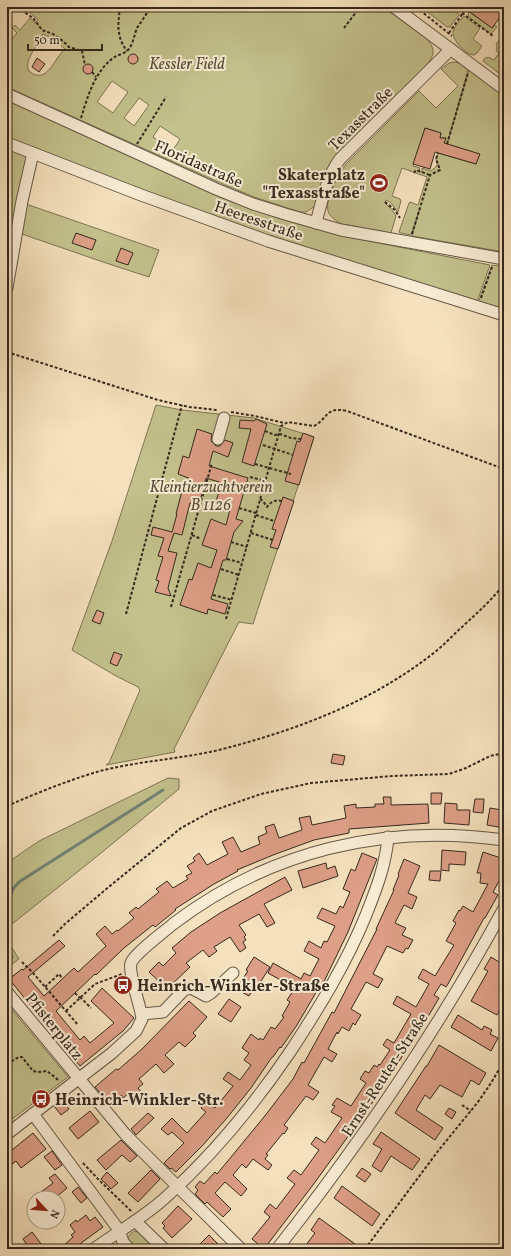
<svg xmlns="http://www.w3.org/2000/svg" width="511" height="1256" viewBox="0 0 511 1256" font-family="Vollkorn,serif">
<rect width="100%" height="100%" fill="#f5e1bd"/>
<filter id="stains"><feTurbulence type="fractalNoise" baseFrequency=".005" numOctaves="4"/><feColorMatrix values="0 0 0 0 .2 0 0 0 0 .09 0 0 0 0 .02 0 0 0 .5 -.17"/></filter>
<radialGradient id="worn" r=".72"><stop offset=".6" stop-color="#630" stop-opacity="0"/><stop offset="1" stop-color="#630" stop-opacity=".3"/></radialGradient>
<g fill="#c3c18c" stroke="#7c7554" fill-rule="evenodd">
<path d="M30,7H47L50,9L51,7H383L426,38C436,49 435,55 426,66L335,158L315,206L306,212H300L254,197L218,182L7,87V45L17,33L12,28L15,25L20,30L30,18L35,23L38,20L27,10ZM43,34L55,40L65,49C54,58 47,86 29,71C23,60 39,45 43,34ZM112,81L128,92L113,113L97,102ZM139,98L149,105L134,126L124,118ZM160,126L180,139L173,150L153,137Z"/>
<path d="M421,7C433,7 452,3 459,15L450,27H447Z"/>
<path d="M469,12L492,28L494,25L497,27L491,34L470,18L468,15Z"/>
<path d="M464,16L480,28L473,39L482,46L477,53L474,55C466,55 452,40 453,32C454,27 460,20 464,16Z"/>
<path d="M504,34V77L483,61L484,59L488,57L494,60L499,53L496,51L497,47L496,44Z"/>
<path d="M454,62L460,63L468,70L447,144L444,143L446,138H440L441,133L425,128L413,166L420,168L419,171L422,172V168L430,171L435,168L438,163L436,159L438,153L476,164L479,154L447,144L469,70L504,96V252L412,236L420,208L411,235L401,233L399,232L409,203L410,202L418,205L427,177L402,168L392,196L400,199L401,201L398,212L390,202L386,200L385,203L393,211L396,216L391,233L342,224C336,221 330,217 328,211C325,197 339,175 346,164L419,91L436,108L458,86L441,69L449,63Z"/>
<path d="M7,100L213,194L281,219L338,235L490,265L477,302L351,263L204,214L7,138Z"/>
<path d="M7,148L24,155L28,160L15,225L7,222Z"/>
<path d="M26,204L159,250L149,277L103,262L19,233Z"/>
<path d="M492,265L504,267V311L478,303Z"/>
<path d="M156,405L182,410L254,418L314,437L253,624L239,622L174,749L175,752L106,765L109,763L140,690L138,687L116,676L72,650L112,541Z"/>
<path d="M168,778L179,779V789L90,862L7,928V863L39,841Z"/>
<path d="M7,936V940L19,959L11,965L7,958Z"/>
<path d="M7,1004L68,1077L7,1123Z"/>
<path d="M135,1231L140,1233L156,1249H134L127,1242C128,1236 130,1233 135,1231Z"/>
</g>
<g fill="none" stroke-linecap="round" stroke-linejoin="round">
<g stroke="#728275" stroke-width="3">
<path d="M7,905L13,889L19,882L163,790"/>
<path d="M7,947L12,957"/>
</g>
</g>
<g fill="#dd9f87" stroke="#34291d">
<path d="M463,7H504V12L492,28Z"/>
<circle cx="133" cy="59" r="5"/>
<path d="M37,58L45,64L39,72L32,67Z"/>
<circle cx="88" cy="69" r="5"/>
<path d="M425,128L441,133L440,138H446L444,143L480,154L476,164L435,152L430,169L413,164Z"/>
<path d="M76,233L96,240L92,250L72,243Z"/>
<path d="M121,248L133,253L128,265L116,261Z"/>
<path d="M256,419L267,424L254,466L242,462L251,429L239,428L240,420L254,421Z"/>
<path d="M197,429L212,434L211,441L216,446H220L225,440L233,443L228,457L213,451L209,466L248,478L236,519L243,521L234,532L226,560H223L211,599L228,604L225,614L208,609L207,614L180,605L189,579L192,580L198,563L211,568L217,550L202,545L211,519L226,525L231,505L216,501L222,483L206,478L199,505L190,503L182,535L174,533L168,551L177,553L168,588L171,596L155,592L159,581L156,580L163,557L158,556L164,538L151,535L153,527L172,532L177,514H176L182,491L187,492L191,479L178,474L183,456L189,458Z"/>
<path d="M303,433L314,437L299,485L285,481L297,441L300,442Z"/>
<path d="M283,497L294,501L278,549L270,547L276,530L272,529Z"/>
<path d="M97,610L104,613L100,624L92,621Z"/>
<path d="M114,652L122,655L117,666L110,663Z"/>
<path d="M333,754L345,756L343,765L331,763Z"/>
<path d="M431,793H442L441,804H431Z"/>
<path d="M383,797H391V805L428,804L429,823L349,829V833L314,840L273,855L237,870L238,871L214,884L175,909L176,910L155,927L153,925L124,948L96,975L95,974L56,1011L80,1040L84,1036L90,1043L114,1023L91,1001L102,988L134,1018L123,1031L80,1066L9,979L22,969L23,970L59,940L65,946L28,977L44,996L74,968L78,972L106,946L96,934L105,926L112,934L117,930L118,931L134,918L129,913L136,907L138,909L159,892L156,889L167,881L173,888L188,879L186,876L192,873L187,866L195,861L193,858L199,853L207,865L228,854L222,842L233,837L241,852L260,844L258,837L267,833L265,827L274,824L279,838L302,830L299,818L310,816L312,825L346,818L344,806L356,804V808L375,807V804H384Z"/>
<path d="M475,799H484L483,813L473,812Z"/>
<path d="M445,803L457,804V810H470L469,825L444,823Z"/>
<path d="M490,808L502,810L501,814L504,815V828L487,825Z"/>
<path d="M442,850L466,852L465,865L449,864V871L441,870Z"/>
<path d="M483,852L504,859V872L493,892L498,895L485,918H484L448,984L446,987L441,984L434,995L439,998L429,1015L363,1117H362L313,1185L264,1249L252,1239L270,1217L264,1212L270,1204L276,1209L295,1184L287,1178L294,1170L301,1175L319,1150L311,1144L316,1137L325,1143L342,1118L331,1112L335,1106L332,1105L337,1098L351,1106L366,1083L360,1079L365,1071L369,1073L374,1065L377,1067L379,1064L380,1065L390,1050L383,1045L387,1039L394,1043L411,1014L393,1004L397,996L416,1007L429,984L418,978L423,969L435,976L454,945L446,941L456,923L453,921L459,910L460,911L463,906L473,912L488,884L480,883L481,873H477Z"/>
<path d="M362,853L377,859L348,932L320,990L318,989L297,1025L281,1048L280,1047L273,1057H272L251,1088L227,1118L203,1145L176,1172L171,1168L170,1169L164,1163L184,1143L172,1132L168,1135L161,1129L172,1118L187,1133L206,1112L201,1108L206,1101L215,1108L233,1086L223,1079L228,1072L240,1080L251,1065L244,1060L249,1053L242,1048L251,1034L259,1040L260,1038L263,1040L271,1027L275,1029L284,1017L282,1016L290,1002L287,1000L295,988L268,973L273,963L301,979L304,973L310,976L319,959L304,951L309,941L321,948L324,941L327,942L335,926L317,918L322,908L336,914L340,906L343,908L350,892L343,889L351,869L355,871Z"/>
<path d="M404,859L420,866L408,893L417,897L412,909L404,905L395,923L406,928L402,935L413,940L408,949L406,948L403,953L387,946L373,974L383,979L378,988L366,982L351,1009L361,1015L355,1025L353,1023L349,1031L342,1027L338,1034L337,1032L328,1049L337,1054L332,1062L324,1057L308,1085L319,1092L313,1100L306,1096L284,1125L288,1128L284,1134L283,1133L266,1154L268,1155L265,1159L272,1165L268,1170L253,1159L246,1168L242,1164L233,1175L247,1189L241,1196L225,1182L215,1193L231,1209L223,1217L207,1202L205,1204L195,1194L198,1190L195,1187L200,1181L204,1184L215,1172L217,1174L264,1117L293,1079L302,1062L304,1063L332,1012L334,1013L377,929H376L394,890H393L399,875L398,874Z"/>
<path d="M326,863L327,869L335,866L338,876L303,888L298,871Z"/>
<path d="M430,871H441L440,881L429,880Z"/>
<path d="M285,877L292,890L264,904L275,923L267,927L259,914L239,925L246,935L244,937L246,940L243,942L246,948L240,952L230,937L214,947L217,951L209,957L203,950L186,963L190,967L167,989L149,972L159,962L163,966L176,953L172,948L191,932L220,913Z"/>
<path d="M254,957L270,967L256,989L254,988L249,996L236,989L248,971L246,970Z"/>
<path d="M491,957L504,965V1003L497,1015L471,1001L488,971L484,969Z"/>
<path d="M229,999L241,1007L231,1022L218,1014Z"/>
<path d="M189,1001L207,1017L193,1033L196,1036L185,1047L179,1042L165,1055L174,1064L164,1073L156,1064L139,1079L143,1084L138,1088L144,1095L138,1101L130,1092L123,1098L121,1095L110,1105L95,1087L116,1069L118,1070L142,1049Z"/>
<path d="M458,1015L482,1030L484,1026L492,1030L490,1034L498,1038L491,1051L451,1027Z"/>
<path d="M439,1045L486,1073L479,1085L471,1080L462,1097L440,1085L430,1099L425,1095L416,1110L443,1128L435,1140L395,1113L426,1066H427Z"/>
<path d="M62,1100L69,1109L61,1115L54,1106Z"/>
<path d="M449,1108L456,1112L452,1119L445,1114Z"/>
<path d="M90,1111L99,1122L78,1139L69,1128Z"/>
<path d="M148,1113L154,1118L136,1135L131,1129Z"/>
<path d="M381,1132L420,1159L412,1170L391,1156L381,1172L372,1166L382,1149L373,1144Z"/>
<path d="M33,1133L46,1149L21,1168L16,1161L7,1168V1154Z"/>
<path d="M121,1140L137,1156L130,1162L122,1155L106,1170L97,1160Z"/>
<path d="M52,1151L62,1165L55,1170L44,1157Z"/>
<path d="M362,1168L371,1174L365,1182L356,1176Z"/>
<path d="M151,1170L160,1179L138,1202L128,1193Z"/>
<path d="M107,1172L118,1183L111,1189L101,1179Z"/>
<path d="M55,1174L67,1188L55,1198H46L41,1192L53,1183L49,1178Z"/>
<path d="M342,1186L380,1214L372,1226L334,1198Z"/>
<path d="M78,1187L87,1198L81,1203L72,1192Z"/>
<path d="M178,1206L192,1219L172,1238L163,1228L165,1226L162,1223Z"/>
<path d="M86,1215L90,1221L95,1217L103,1227L73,1249H60L73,1237L71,1235L75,1232L70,1225L76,1220L77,1222Z"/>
<path d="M319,1218L344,1236L362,1249H303L315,1233L311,1230Z"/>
<path d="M32,1232L45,1249H30L23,1239Z"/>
<path d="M209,1235L223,1249H195Z"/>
</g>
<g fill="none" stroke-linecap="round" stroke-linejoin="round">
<g stroke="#645745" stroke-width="13">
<g id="minor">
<path d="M394,7L504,89"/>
<path d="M7,94L216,189L253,204L285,214L341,230L504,259"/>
<path d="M7,143L141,195L268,241L504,315"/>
<path d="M316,223C322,201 326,178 340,159L451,49"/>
<path d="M7,288L22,201L33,153"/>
<path d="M218,439L224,418"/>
<path d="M7,992L125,1134L177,1186L241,1249"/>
<path d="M142,1014L163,1012L184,990L191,988L206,996L211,993L233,973"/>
<path d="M33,1114L119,1230L123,1242L129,1249"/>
<path d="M7,1134L112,1053L136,1031L142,1019C141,1006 128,974 131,963C135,953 164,932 173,924C269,851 385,823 504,840"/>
<path d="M135,1221L164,1249"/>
<path d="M94,1249C117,1232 143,1218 165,1198C213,1155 254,1105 290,1052C319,1008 346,964 366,915C376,890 386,864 388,837"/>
<path d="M277,1249C362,1141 439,1028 504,908"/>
</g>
</g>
<g stroke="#34291d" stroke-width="2" stroke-dasharray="3 2" stroke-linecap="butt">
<path d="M120,7C118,25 116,36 127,51"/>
<path d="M416,7L452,36"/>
<path d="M454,7L493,36"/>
<path d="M21,10L33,18L42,30L53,34L63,41L69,47L82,51L85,65"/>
<path d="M344,28L360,7"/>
<path d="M449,33L467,7"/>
<path d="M92,72L96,77"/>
<path d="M81,118C88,96 94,73 113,58C117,55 123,54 127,51C133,46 134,35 137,28C141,22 145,16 149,10"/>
<path d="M137,144L166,97"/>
<path d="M447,144L468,73"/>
<path d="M414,173L416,170L430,175"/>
<path d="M385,202L395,210L400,218"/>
<path d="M412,234L430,175L440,170L436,159L438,153"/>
<path d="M481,298L492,267"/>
<path d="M7,352L158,400L189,407L217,410"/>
<path d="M231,412L255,416L284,423"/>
<path d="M265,431L275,435L280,434L291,438L301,439"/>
<path d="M263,445L293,455"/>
<path d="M255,464L291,474"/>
<path d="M250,477L265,481"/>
<path d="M260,499L263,501L267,507C271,502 275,499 282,501"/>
<path d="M239,508L256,513"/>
<path d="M256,515L274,521"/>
<path d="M251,533L273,540"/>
<path d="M192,535L201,539"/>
<path d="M231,542L247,547"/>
<path d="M227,559L242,563"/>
<path d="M221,569L239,575"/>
<path d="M213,595L232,600"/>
<path d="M171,607L212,463"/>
<path d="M126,614L182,405"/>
<path d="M226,619L281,426L288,422L314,426C328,419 325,406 347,411L504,469"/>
<path d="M7,806C37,793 69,780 100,771C139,761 180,759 219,750C297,730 372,702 435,652C445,644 453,635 462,627C477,613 492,600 504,584"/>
<path d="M53,936L65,924L105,890L181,828L212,811L261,794L311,783L392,776L449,774L466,768L490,756L504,753"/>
<path d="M22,962L34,974L78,1025"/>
<path d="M45,987L59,974L62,978"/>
<path d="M75,993L80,998"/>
<path d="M80,997L91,1008"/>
<path d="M66,1011L95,984L122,974"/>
<path d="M7,1064L19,1057H22L33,1071L38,1072L47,1071L56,1078L59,1081"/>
<path d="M33,1096L36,1100"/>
<path d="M462,1105L471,1111"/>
<path d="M7,1116L10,1120"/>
<path d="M83,1163L99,1180L132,1212"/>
<path d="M365,1249L438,1151L478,1102L491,1083L504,1061"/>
</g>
<use href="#minor" stroke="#f8ecd4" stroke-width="11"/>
</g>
<defs>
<g id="stadium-disc" transform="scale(1)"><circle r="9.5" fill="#8f2418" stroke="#f8ecd4"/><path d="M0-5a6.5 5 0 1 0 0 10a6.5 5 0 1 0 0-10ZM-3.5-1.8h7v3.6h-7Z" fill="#fff"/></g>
<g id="bus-disc" transform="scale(1)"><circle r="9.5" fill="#8f2418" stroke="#f8ecd4"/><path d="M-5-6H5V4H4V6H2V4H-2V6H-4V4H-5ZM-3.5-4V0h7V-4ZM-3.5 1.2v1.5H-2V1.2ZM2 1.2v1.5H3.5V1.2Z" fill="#fff"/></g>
</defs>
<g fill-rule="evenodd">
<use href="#stadium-disc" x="379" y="183"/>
<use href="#bus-disc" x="123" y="985"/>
<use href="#bus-disc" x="41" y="1099"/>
</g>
<g text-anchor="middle" stroke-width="4" stroke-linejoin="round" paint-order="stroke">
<g font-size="16" font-style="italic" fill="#584f39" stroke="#f8ecd4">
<text x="187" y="69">Kessler Field</text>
<text x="211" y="492">Kleintierzuchtverein<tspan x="211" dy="18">B 1126</tspan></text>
</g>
<g font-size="16" fill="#34291d" stroke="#f8ecd4">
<text transform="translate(360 118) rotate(-45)" y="6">Texasstraße</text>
<text transform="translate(199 163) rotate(24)" y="6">Floridastraße</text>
<text transform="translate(259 220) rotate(19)" y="6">Heeresstraße</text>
<text transform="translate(55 1026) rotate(51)" y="6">Pfisterplatz</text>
<text transform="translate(384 1074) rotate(-57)" y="6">Ernst-Reuter-Straße</text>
</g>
<g font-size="16" font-weight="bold" fill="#34291d" stroke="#f8ecd4" text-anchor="start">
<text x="365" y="180" text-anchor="end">Skaterplatz<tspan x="365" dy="18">"Texasstraße"</tspan></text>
<text x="137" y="991">Heinrich-Winkler-Straße</text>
<text x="55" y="1105">Heinrich-Winkler-Str.</text>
</g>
</g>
<rect width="511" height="1256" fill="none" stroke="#f5e1bd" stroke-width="24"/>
<rect x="8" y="8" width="495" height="1240" fill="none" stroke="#34291d" stroke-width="2"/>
<rect x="12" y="12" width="487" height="1232" fill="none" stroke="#34291d"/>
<g transform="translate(46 1210) rotate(116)"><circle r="19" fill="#f8ecd4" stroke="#aa9e8b"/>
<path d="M0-3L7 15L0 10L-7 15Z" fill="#8f2418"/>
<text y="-6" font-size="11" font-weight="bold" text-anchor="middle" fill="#34291d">N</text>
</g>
<path d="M28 44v6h74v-6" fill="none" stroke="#34291d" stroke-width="2"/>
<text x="34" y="44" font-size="12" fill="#34291d" stroke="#f8ecd4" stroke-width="3" paint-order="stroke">50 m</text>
<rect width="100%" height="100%" filter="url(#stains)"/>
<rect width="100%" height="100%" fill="url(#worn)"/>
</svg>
